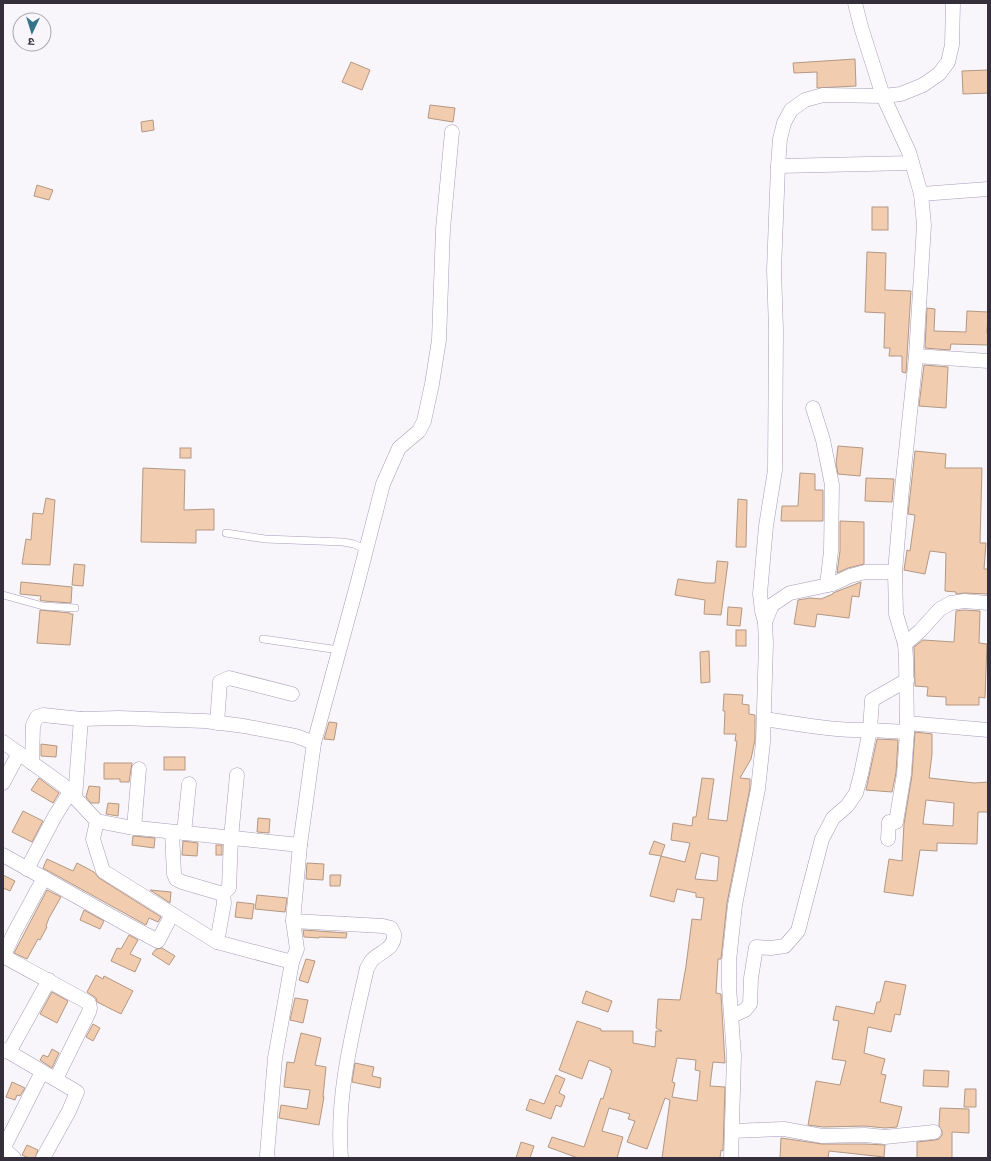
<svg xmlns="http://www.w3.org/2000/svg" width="991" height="1161" viewBox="0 0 991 1161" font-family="'IBM Plex Sans','Noto Sans Devanagari',sans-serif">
<rect width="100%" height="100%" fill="#f8f5fb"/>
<g fill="#f2ccae" stroke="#b39883" fill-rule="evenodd">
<path d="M855,59L856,86L817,88V72L794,73L793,63Z"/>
<path d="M351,62L370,70L362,90L342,82Z"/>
<path d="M988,70V93L963,94L962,71Z"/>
<path d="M430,105L455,108L453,122L428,118Z"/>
<path d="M153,120L154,130L142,132L141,122Z"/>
<path d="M37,185L53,190L49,200L34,196Z"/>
<rect x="872" y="207" width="16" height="23"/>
<path d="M867,252L886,253L885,290L911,291L906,373L902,372V356H889L890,348H884L885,313L865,312Z"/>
<path d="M927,308L935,309L934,331L966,332L967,311L988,312L987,333H988V345L951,344L950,350L925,348Z"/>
<path d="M924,365L948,367L946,408L919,406Z"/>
<path d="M838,446L863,448L860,476L838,474L836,464Z"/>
<rect x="180" y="448" width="11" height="10"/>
<path d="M915,451L946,454L945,468H982L980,543H986L984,569H988V594L965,593L956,594V592L945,591L946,553L930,551L925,574L904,570L907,550L910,551L915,515L908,514Z"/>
<path d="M143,468L185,470L184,510L214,509V530H196V543L141,542Z"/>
<path d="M800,473L815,474V490H823V521H781L782,506H798Z"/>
<path d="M866,478L894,479L892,502L865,501Z"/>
<path d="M46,498L55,500L50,565L22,564L26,539L31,540L33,513L43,514Z"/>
<path d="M738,499L747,500L746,547H736Z"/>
<path d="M840,521L864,522V564L848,568L837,573L840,551Z"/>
<path d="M717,561L728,562L721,615L704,614L705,600L675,595L678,579L706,583H715Z"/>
<path d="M74,564L85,565L83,586L72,585Z"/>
<path d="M21,582L72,587L71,603L44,601L40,600L41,596L20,594Z"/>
<path d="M861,582L859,597L852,596L849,618L817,614L815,627L794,624L798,600L810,598L821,599L833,594V593Z"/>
<path d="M728,607L742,608L740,626L727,625Z"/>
<path d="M40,610L70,613V614H73L70,645L37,643Z"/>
<path d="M964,610L980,611L979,643L987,644L985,698L979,697V705H946V697L927,696L928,687L915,686L914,647L923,640L954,642L956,611Z"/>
<rect x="736" y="630" width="10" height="16"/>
<path d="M709,651L710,682L701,683L700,652Z"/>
<path d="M724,694L743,695L742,704L749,705V714L755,715V740L751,759L740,778L750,779V788L727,903L721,959H718L716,993L721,994L725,1063L713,1062L710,1086L725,1087L723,1151L721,1150L720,1158H662L670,1100L665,1098L647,1149L627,1142L635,1121L628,1119L630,1114L609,1108L602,1131L623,1137L617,1158H578L548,1147L552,1137L584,1147L601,1098L603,1099L612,1070H610V1068L589,1060L582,1079L559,1070L577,1021L601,1029V1031H633V1043L655,1047L656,1031H662L656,1028L658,999L680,1000L686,966L692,919L701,920L704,898L696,897V893L677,889L674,902L650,896L661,856L685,862L690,843L671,840L673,823L692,826L693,817H696L702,778L714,779L708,819L727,821L737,741H735L736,734H724L725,711H723ZM701,853L719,857L717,881L695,879ZM677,1058L696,1060L695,1070L700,1071L697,1101L672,1097L675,1083L672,1082Z"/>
<path d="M329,722L337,723L334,740L324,739Z"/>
<path d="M915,732L932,734V754L929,778L975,783L988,782V812H978L977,844L937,843V851L920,850L913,896L884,892L889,859L902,861L904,824L912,775ZM926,800L954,803L953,826L923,824Z"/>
<path d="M877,739L898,740L896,773L892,792L866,790Z"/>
<path d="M41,744L57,746L56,757L41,756Z"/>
<rect x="164" y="757" width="21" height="13"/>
<path d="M104,763H132L129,782H120V779H104Z"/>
<path d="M39,778L59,793L53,803L31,790Z"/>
<path d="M89,786L100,787L99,803H91L86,797Z"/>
<path d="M108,803L119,804L118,816L106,814Z"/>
<path d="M23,811L43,821L32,842L12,832Z"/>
<path d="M258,818L270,819L269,833L257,832Z"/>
<path d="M133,836L155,838L154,848L132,845Z"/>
<path d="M183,841L198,843L197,856L182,855Z"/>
<path d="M654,841L665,845L661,856L649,854Z"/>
<rect x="216" y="845" width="6" height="10"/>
<path d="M47,859L73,871L77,863L94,872L99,878L161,917L158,922L149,918L146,925L43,868Z"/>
<path d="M307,863L324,864L323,880L306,879Z"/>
<path d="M3,875L15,881L10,891L3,888Z"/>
<path d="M330,875H341L340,886H330Z"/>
<path d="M47,890L61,897L49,918L46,926L47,927L40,940L38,939L27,959L14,953Z"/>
<path d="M150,890L171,892L170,903Z"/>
<path d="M257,895L287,898L285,912L255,909Z"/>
<path d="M237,902L254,904L252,919L235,917Z"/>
<path d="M84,910L104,921L100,929L80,920Z"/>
<path d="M303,930L347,933L346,938L319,937V938L304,937Z"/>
<path d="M129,935L138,940L130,954L141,959L135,972L111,961L117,948L121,949Z"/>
<path d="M162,948L175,956L169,965L152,954L156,949Z"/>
<path d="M306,959L315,961L308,983L299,980Z"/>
<path d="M96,975L103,979L104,976L133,991L121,1014L97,1002L96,998L87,992Z"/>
<path d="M885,981L906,985L900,1015L895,1014L891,1032L868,1027L864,1053L885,1059L881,1074L886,1075L880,1102L902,1107L897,1127L885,1128L865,1126L823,1127L808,1125L816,1081L840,1085L846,1061L832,1059L839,1021L833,1020L836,1006L874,1014L877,1002H880Z"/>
<path d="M586,991L612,1001L608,1012L582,1003Z"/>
<path d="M52,992L68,1001L57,1023L40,1014Z"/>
<path d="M295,998L308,1000L303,1023L290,1020Z"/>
<path d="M93,1024L100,1028L93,1041L86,1037Z"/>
<path d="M301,1033L321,1038L315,1065L326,1067L323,1097H324L319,1125L279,1118L281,1105L307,1109L310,1090L284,1087L287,1062L294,1063Z"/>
<path d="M52,1049L59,1053L52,1068L40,1060L43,1055L48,1057Z"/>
<path d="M355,1063L374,1067L372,1076L381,1078L380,1088L352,1082Z"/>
<path d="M924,1070L949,1071L948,1087L923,1086Z"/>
<path d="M556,1075L565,1079L559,1093L565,1096L561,1107L556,1105L551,1119L526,1110L530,1099L544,1104Z"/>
<path d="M12,1082L25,1088L20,1096L17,1095L15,1100L6,1097Z"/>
<path d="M965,1089H976V1107H964Z"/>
<path d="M940,1108L969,1109V1133L952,1132V1158H917V1142L935,1140L939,1139L942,1135V1131L939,1126Z"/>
<path d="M781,1138L822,1144H865L885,1145L884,1157L829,1151L828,1158H780Z"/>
<path d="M521,1142L534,1146L530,1158H516Z"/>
<path d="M27,1145L38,1150L35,1158H29L22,1155Z"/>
</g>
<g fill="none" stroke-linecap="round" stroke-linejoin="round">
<g stroke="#a99cb9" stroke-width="8">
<g id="service">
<path d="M226,533L265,539L343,542L354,544L366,550"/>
<path d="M3,595L43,606L75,608"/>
<path d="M263,639L339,650"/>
</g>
</g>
<g stroke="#a99cb9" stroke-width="15">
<g id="minor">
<path d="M855,3L861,27L883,96L909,152L921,194L924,225L916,356L902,489L895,572L896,614L905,644L906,658L907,732L904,774L896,822H889L888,839"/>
<path d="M778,166L912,163"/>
<path d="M921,194L988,189"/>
<path d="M916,356L988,361"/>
<path d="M813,408L823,440L832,485L831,551L827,585"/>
<path d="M765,622L762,611L760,594L766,526L775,470L776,330L774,270L778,166L780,139L784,123L791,110L805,100L823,95L883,96L901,94L923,85L939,74L948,62L952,45L953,3"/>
<path d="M905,644L920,631L940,609L951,603L964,601L988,603"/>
<path d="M764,719C799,724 835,731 870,730L872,700L907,680"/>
<path d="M217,723L220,682L229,678L292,694"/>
<path d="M907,723L988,730"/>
<path d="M3,742L63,785L97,821L128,827L300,845"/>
<path d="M32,763L33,725L37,717L43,715L81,719"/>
<path d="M3,783L19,753"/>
<path d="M75,798L81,719L119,718L205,721L244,726L296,736L314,743"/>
<path d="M97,821L93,839L103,871L217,942L292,962"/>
<path d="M134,828L139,769"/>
<path d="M172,832L174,874L176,879L182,882L223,894L224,903L217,942"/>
<path d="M184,833L189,784"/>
<path d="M3,855L122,922L158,941L172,914"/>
<path d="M27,869L55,816L70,792"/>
<path d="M223,894L229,888L231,838L237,775"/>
<path d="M293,921L383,926L391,928L394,934C395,949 381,951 372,960C370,962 369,966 367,968C353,1031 336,1093 341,1158"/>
<path d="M3,956L89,1003L90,1008L89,1012L56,1079"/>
<path d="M3,957L14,933L44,878"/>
<path d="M732,1016L745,1010L750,1004L751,978L756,947L771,948L785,946L798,931L822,839L833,818L847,806L856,793L861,774L870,730L907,732"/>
<path d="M3,1050L9,1052L77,1092L69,1111L43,1158"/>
<path d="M9,1052L49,980"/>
<path d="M732,1131L784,1129L822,1136L865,1135L885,1137L934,1132"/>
<path d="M14,1158L5,1150V1145L42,1072"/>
<path d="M268,1158L267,1155L275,1058L292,962L297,949L293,921L300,845L314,743L357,585L383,484L399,448L419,431L424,421L432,384L439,340L443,229L452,132"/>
<path d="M731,1158L734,1056L729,987V961L735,905L758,789L763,742L766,643L765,622L772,605L790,593L833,584L850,576L865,572H895"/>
</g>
</g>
<use href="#service" stroke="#fff" stroke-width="7"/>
<use href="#minor" stroke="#fff" stroke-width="14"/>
</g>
<rect width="991" height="1161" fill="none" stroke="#342f3b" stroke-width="8"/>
<g transform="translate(32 32) rotate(184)"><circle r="19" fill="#f8f5fb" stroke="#aaa6ae"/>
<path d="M0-3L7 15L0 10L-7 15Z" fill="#357389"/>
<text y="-6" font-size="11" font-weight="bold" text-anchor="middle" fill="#342f3b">उ</text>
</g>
</svg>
